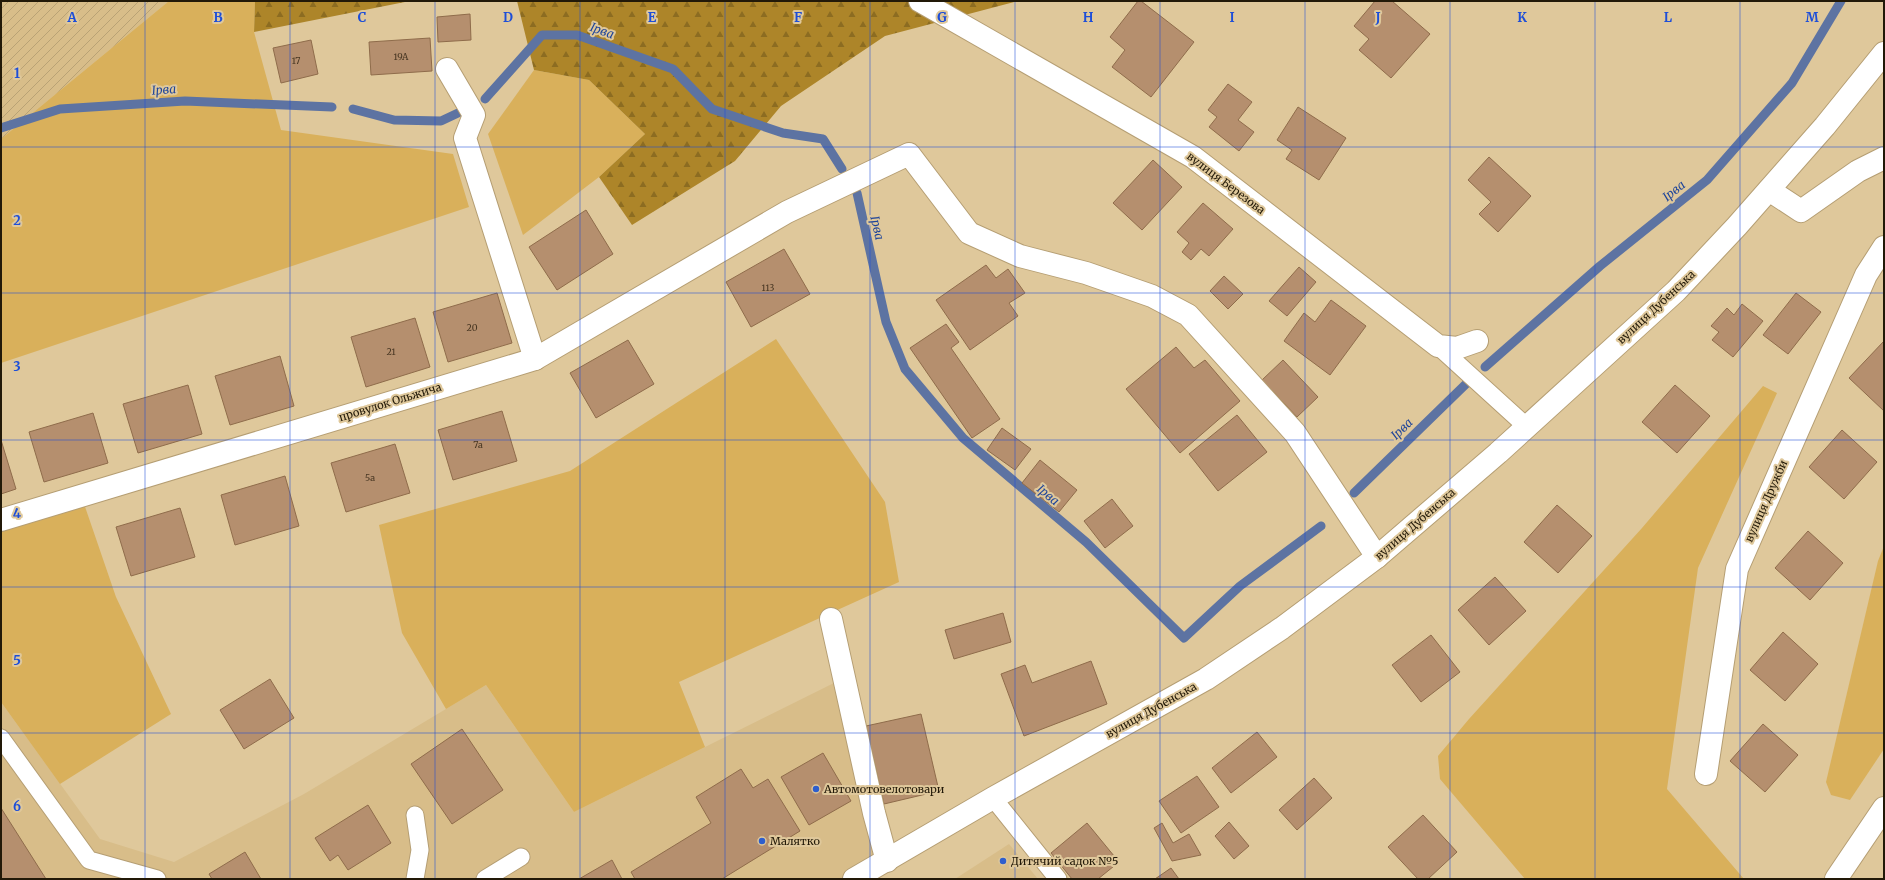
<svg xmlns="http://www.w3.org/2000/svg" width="1885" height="880" viewBox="0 0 1885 880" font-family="Merriweather,serif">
<defs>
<pattern id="industrial-furrows" width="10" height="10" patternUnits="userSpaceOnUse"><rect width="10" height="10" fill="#d8bd89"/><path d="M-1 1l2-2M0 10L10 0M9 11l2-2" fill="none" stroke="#b9a275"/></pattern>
<pattern id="forest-firs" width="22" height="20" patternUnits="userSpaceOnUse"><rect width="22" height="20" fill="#ad8529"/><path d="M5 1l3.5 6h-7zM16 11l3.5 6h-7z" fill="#8c6c21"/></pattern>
</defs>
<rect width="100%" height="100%" fill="#dfc89b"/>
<g fill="#d8bd89">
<path d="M844,678L887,861L854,879H1V702L100,839L174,862L304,794L486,685L574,812Z"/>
<path d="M1009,844L1038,879H955Z"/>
</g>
<path fill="url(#industrial-furrows)" d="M1,1H169L1,139Z"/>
<g fill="#d9b05b">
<path d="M169,1H255L254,32L281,130L453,154L469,207L1,363V139Z"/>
<path d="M534,70L589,80L645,134L599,177L523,235L488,134Z"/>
<path d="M776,339L885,502L899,582L679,682L705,747L574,812L486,685L446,709L402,633L379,525L570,471Z"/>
<path d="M1763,386L1777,393L1698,568L1667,789L1744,879H1525L1440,779L1438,756L1469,719L1642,528Z"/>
<path d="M81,495L116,597L171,714L60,784L1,702V520Z"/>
<path d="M1884,546V749L1850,800L1831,795L1826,782L1878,561Z"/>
</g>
<g fill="url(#forest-firs)">
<path d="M255,1H410L254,32Z"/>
<path d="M517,1H1018L885,36L781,106L735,161L632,225L599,177L645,134L589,80L534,70Z"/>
</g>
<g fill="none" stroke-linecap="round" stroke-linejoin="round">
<g stroke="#5d73a2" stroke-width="9">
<path d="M485,99L542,35H577L673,69L712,109L783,133L823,139L842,169"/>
<path d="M353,109L394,120L441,121L458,113"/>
<path d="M1,128L60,109L185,101L332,107"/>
<path d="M857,193L886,322L905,369L963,438L1086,542L1184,638L1240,586L1321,526"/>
<path d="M1485,367L1600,266L1707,180L1792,83L1841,1"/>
<path d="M1354,493L1468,382"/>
</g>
</g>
<g fill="#b58f6e" stroke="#8f6c4b">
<path d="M1138,1H1141L1194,42L1151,97L1112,67L1125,50L1110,37Z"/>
<path d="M1375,1H1392L1430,34L1391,78L1359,50L1369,39L1354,26Z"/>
<path d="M470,14L471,40L438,42L437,17Z"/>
<path d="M430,38L432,71L371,75L369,42Z"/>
<path d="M311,40L318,74L281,83L273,48Z"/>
<path d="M1228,84L1252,102L1238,120L1254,132L1239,151L1209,127L1217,117L1208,110Z"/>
<path d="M1298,107L1346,138L1319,180L1286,159L1292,150L1277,140Z"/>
<path d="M1489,157L1531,196L1498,232L1479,214L1491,202L1468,180Z"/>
<path d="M1153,160L1182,187L1142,230L1113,203Z"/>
<path d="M1203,203L1233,229L1209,256L1201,249L1191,260L1182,252L1189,243L1177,232Z"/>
<path d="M586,210L613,254L557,290L529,247Z"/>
<path d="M784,249L810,294L751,327L726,282Z"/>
<path d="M986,265L996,278L1008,269L1025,293L1009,303L1018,316L970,350L936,300Z"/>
<path d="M1299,267L1316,282L1287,316L1269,301Z"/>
<path d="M1224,276L1243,294L1228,309L1210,291Z"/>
<path d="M497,293L512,343L448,362L433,312Z"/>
<path d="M1796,293L1821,312L1788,354L1763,335Z"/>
<path d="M1331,300L1366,326L1330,375L1284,341L1304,313L1315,322Z"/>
<path d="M1742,304L1763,321L1733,357L1712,340L1719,332L1711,326L1727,308L1734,315Z"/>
<path d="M415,318L430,367L366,387L351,337Z"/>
<path d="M946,324L959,342L951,348L1000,419L972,438L910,348Z"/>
<path d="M628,340L654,384L596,418L570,373Z"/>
<path d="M1884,341V411L1849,378Z"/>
<path d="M1176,347L1194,368L1205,360L1240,401L1180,453L1126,389Z"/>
<path d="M280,356L294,406L230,425L215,376Z"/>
<path d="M1283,360L1318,397L1297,417L1262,380Z"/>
<path d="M188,385L202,434L138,453L123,404Z"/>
<path d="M1675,385L1710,416L1677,453L1642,422Z"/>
<path d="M502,411L517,461L453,480L438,430Z"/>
<path d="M93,413L108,463L44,482L29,432Z"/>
<path d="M1237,415L1267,452L1218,491L1189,454Z"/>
<path d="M1002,428L1031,449L1015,470L987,450Z"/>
<path d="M1842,430L1877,462L1844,499L1809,467Z"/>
<path d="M1,440L16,489L1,494Z"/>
<path d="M395,444L410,493L346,512L331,463Z"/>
<path d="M1040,460L1077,490L1059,512L1022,483Z"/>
<path d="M285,476L299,526L235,545L221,495Z"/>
<path d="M1112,499L1133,526L1105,548L1084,521Z"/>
<path d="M1557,505L1592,536L1558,573L1524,542Z"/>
<path d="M180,508L195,557L131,576L116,527Z"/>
<path d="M1808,531L1843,563L1810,600L1775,568Z"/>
<path d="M1495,577L1526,611L1489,645L1458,610Z"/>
<path d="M1003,613L1011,642L954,659L945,630Z"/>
<path d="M1783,632L1818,664L1785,701L1750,670Z"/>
<path d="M1431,635L1460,672L1421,702L1392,665Z"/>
<path d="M1091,661L1107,704L1024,736L1001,674L1025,665L1032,683Z"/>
<path d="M270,679L294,718L244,749L220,710Z"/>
<path d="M921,714L939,791L884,804L866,726Z"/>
<path d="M1763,724L1798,755L1765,792L1730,761Z"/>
<path d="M462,729L503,790L452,824L411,764Z"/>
<path d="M1257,732L1277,757L1231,793L1212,768Z"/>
<path d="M823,753L851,801L809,825L781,777Z"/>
<path d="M741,769L753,788L768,779L800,831L722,879H635L631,872L711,823L696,797Z"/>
<path d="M1197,776L1219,807L1181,833L1159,801Z"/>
<path d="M1314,778L1332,798L1297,830L1279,810Z"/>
<path d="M368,805L391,843L348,870L338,855L330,861L315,838Z"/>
<path d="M1,808L46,879H1Z"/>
<path d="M1423,815L1457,852L1428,879H1418L1388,847Z"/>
<path d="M1229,822L1249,846L1234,859L1215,836Z"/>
<path d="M1087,823L1119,862L1098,879H1072L1051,853Z"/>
<path d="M1162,823L1173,843L1189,834L1201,855L1172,861L1154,828Z"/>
<path d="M245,852L261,879H212L209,874Z"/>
<path d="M612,860L622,879H579Z"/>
<path d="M1171,868L1179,879H1155Z"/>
</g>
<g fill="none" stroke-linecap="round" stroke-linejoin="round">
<g stroke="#b59e73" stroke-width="19">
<g id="lane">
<path d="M1438,346L1527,427"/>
<path d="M1,738L89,860L157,879"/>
<path d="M993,798L1058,879"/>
<path d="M415,815L420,850L415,879"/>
<path d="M485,879L521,857"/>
</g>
</g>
<g stroke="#b59e73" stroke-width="24">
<g id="street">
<path d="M920,1L1193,157L1438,346L1457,348L1477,341"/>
<path d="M1769,190L1801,211L1858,171L1884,158"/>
<path d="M535,359L787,212L909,154L969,233L1020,256L1086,273L1152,296L1188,315L1295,433L1377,557"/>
<path d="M1,520L535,359L465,138L474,115L447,69"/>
<path d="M831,619L874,813L887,861"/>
<path d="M1706,774L1737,569L1866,275L1884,247"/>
<path d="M1836,879L1884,808"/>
</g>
</g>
<g stroke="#b59e73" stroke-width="24">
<path id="secondary" d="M854,879L993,798L1206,679L1282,628L1377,557L1498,453L1676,291L1737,226L1825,126L1884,53"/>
</g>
<use href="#lane" stroke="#fff" stroke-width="17"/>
<use href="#street" stroke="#fff" stroke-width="22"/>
<use href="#secondary" stroke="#fff" stroke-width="22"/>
</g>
<path fill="none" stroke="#1d4ed8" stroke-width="1" stroke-opacity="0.55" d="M145,1V879M290,1V879M435,1V879M580,1V879M725,1V879M870,1V879M1015,1V879M1160,1V879M1305,1V879M1450,1V879M1595,1V879M1740,1V879M1,147H1884M1,293H1884M1,440H1884M1,587H1884M1,733H1884"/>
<g fill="#2e5ecd" stroke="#dfc89b" stroke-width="1.5">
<circle cx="816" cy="789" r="4"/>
<circle cx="762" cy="841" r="4"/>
<circle cx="1003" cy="861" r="4"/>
</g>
<g text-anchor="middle" stroke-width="4" stroke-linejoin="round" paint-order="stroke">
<g font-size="9" fill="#473622">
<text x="401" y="60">19А</text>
<text x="296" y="64">17</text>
<text x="768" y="291">113</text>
<text x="472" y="331">20</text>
<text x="391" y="355">21</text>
<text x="478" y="448">7а</text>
<text x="370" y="481">5а</text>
</g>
<g font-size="11" fill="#221908" stroke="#dfc89b">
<text transform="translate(1226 183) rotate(37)" y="4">вулиця Березова</text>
<text transform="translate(1656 307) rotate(-43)" y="4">вулиця Дубенська</text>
<text transform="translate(390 402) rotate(-17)" y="4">провулок Ольжича</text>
<text transform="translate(1766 501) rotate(-66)" y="4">вулиця Дружби</text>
<text transform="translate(1415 524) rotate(-41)" y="4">вулиця Дубенська</text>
<text transform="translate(1151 710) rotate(-29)" y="4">вулиця Дубенська</text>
</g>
<g font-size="11" fill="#221908" stroke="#dfc89b" text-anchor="start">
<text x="824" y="793">Автомотовелотовари</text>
<text x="770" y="845">Малятко</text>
<text x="1011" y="865">Дитячий садок №5</text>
</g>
<g font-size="12" font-style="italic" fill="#1f459a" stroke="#dfc89b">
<text transform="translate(602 31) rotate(20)" y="4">Ірва</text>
<text transform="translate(164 90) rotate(-4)" y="4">Ірва</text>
<text transform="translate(1674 191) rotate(-39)" y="4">Ірва</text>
<text transform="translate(877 228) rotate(77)" y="4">Ірва</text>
<text transform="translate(1402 429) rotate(-44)" y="4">Ірва</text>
<text transform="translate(1048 495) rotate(40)" y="4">Ірва</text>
</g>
</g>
<g font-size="13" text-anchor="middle" font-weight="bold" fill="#1d4ed8" stroke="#dfc89b" stroke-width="4" stroke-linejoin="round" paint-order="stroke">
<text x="72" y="22">A</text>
<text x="218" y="22">B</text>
<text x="362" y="22">C</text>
<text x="508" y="22">D</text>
<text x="652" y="22">E</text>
<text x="798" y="22">F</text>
<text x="942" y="22">G</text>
<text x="1088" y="22">H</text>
<text x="1232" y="22">I</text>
<text x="1378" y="22">J</text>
<text x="1522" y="22">K</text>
<text x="1668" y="22">L</text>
<text x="1812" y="22">M</text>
<text x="17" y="78">1</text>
<text x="17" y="225">2</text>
<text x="17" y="371">3</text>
<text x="17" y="518">4</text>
<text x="17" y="665">5</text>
<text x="17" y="811">6</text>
</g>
<rect width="1885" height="880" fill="none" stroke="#221908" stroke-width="4"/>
</svg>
